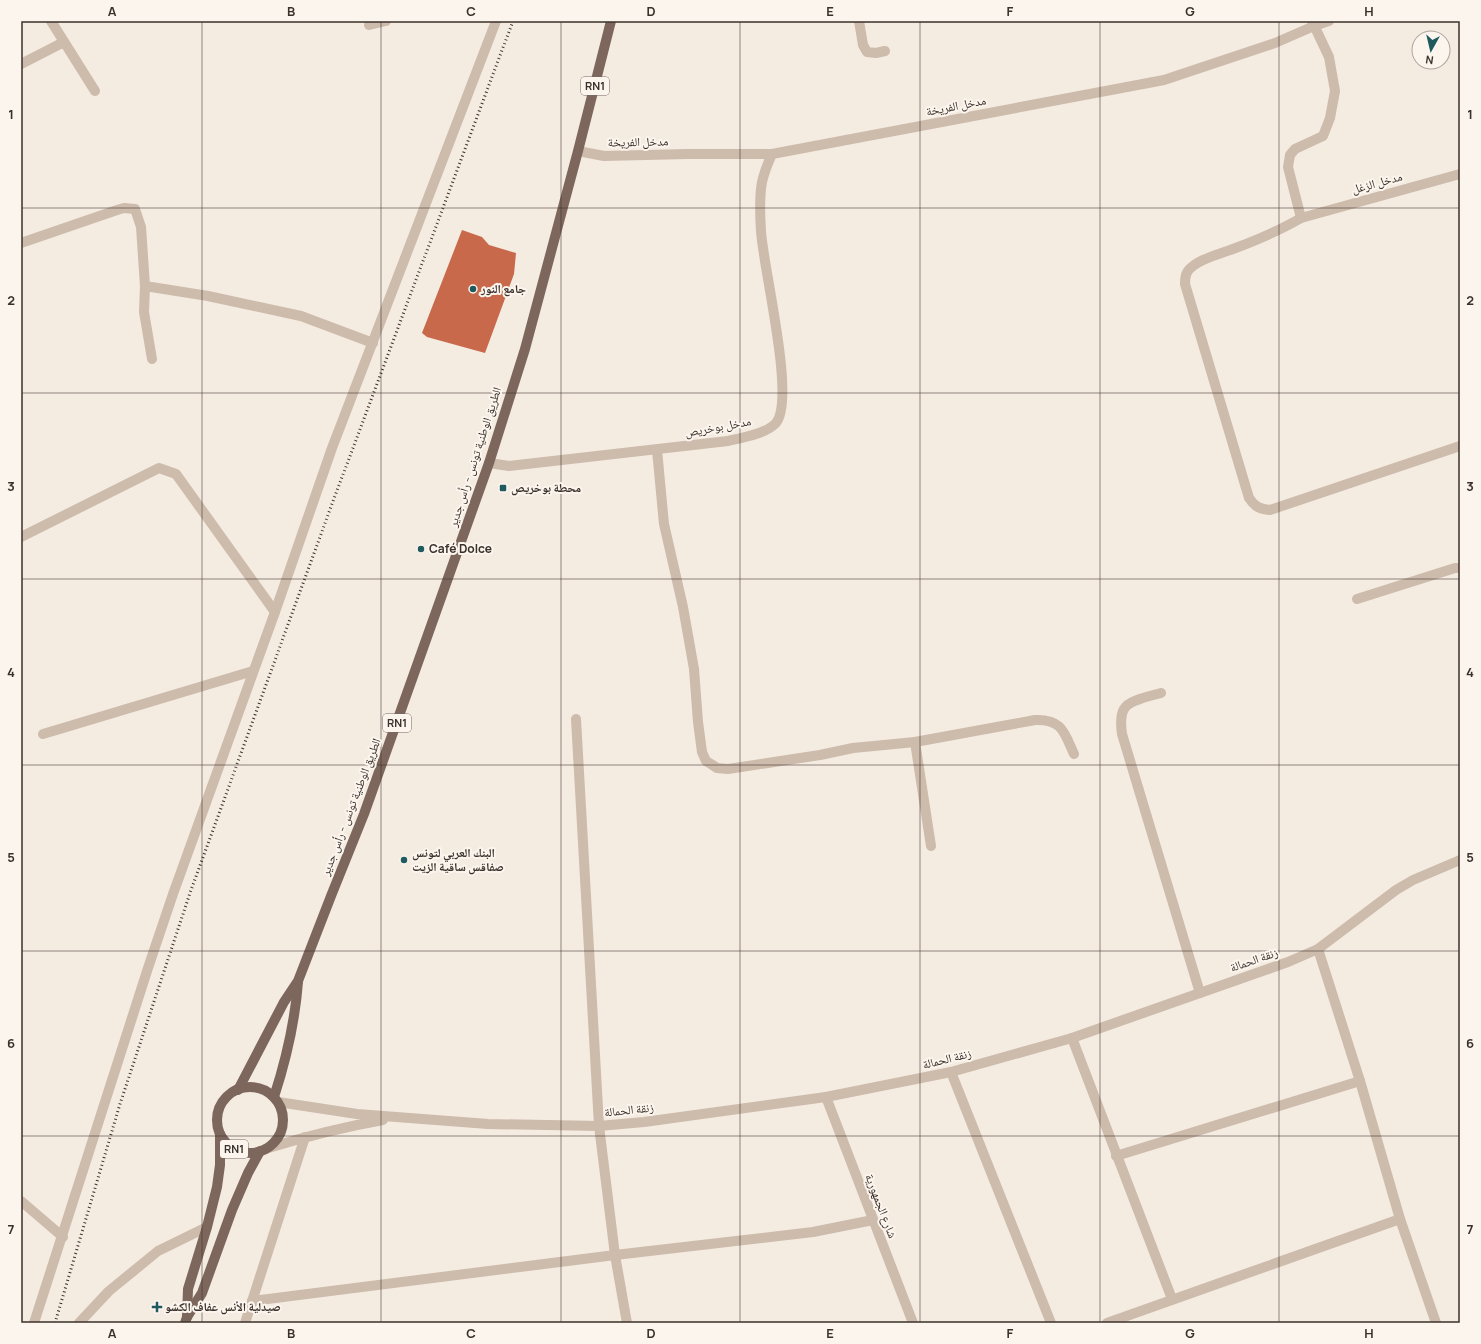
<svg xmlns="http://www.w3.org/2000/svg" width="1481" height="1344" viewBox="0 0 1481 1344" font-family="Manrope,'Noto Naskh Arabic',sans-serif">
<rect width="100%" height="100%" fill="#f4ebe1"/>
<path fill="#c8694b" d="M462,230L482,237L489,245L516,253L514,274L485,353L427,337L422,333Z"/>
<g fill="none" stroke-linecap="round" stroke-linejoin="round">
<g stroke="#cdbbac" stroke-width="10">
<path d="M51,21L95,91"/>
<path d="M859,21L863,45L867,52L876,53L885,51"/>
<path d="M369,25L386,21"/>
<path d="M21,64L64,42"/>
<path d="M578,151L604,156L687,154H772L1164,80L1275,43L1314,26L1329,21"/>
<path d="M1460,174L1301,218C1279,231 1257,240 1233,249C1220,254 1204,257 1193,266C1186,271 1185,276 1185,284L1249,498C1255,507 1260,509 1270,510L1460,446"/>
<path d="M1301,218L1288,167L1290,155L1295,149L1323,136L1330,118L1335,91L1329,57L1312,21"/>
<path d="M21,243L117,210L124,208L135,209L141,227L145,286L208,296L301,316L373,343"/>
<path d="M145,286L144,312L152,359"/>
<path d="M657,450L664,524L683,607L694,669L698,722L702,752L706,761L711,764L717,768L728,769L820,755L853,748L915,742L931,846"/>
<path d="M489,463L509,466L728,441C741,438 766,434 776,423C796,398 763,268 761,231C760,216 759,198 762,182C764,173 768,163 772,154"/>
<path d="M21,537L159,468L176,474L275,612"/>
<path d="M1357,599L1455,568H1460"/>
<path d="M1161,693C1151,696 1129,700 1124,709C1120,716 1121,727 1122,734L1200,993"/>
<path d="M576,719L599,1126L615,1255L627,1323"/>
<path d="M43,734L253,671"/>
<path d="M915,742L1035,720C1062,719 1064,732 1074,754"/>
<path d="M1318,949L1360,1081L1400,1219L1436,1323"/>
<path d="M1072,1038L1172,1299"/>
<path d="M951,1072L1051,1323"/>
<path d="M826,1097L913,1323"/>
<path d="M278,1102L357,1114L488,1124L599,1126L644,1122L826,1097L951,1072L1072,1038L1288,962L1318,949L1396,890L1413,880L1460,860"/>
<path d="M265,1149C304,1137 343,1127 383,1120"/>
<path d="M1116,1156L1360,1081"/>
<path d="M21,1201L63,1237"/>
<path d="M252,1301L615,1255L813,1232L873,1220"/>
<path d="M34,1323L148,968L173,894L275,612L332,448L496,21"/>
<path d="M79,1323L109,1291L158,1251L207,1227"/>
<path d="M245,1323L305,1137"/>
<path d="M1107,1323L1400,1219"/>
</g>
<g stroke="#7d675c" stroke-width="10">
<circle cx="250" cy="1120" r="33"/>
<path d="M238,1090L284,1002L298,981L331,896L364,814L489,463L525,349L578,151L611,21"/>
<path d="M274,1097C286,1060 295,1022 298,982"/>
<path d="M187,1317L202,1293L232,1210L248,1173L260,1151"/>
<path d="M185,1323L187,1317L188,1289L207,1227L217,1187L220,1165V1134"/>
</g>
<path stroke="#3b302b" stroke-width="3" stroke-dasharray="1 3" stroke-linecap="butt" d="M55,1323L120,1104L190,893L332,504L513,21"/>
</g>
<path fill="none" stroke="#3b302b" stroke-width="1" stroke-opacity="0.55" d="M202,21V1323M381,21V1323M561,21V1323M740,21V1323M920,21V1323M1100,21V1323M1279,21V1323M21,208H1460M21,393H1460M21,579H1460M21,765H1460M21,951H1460M21,1136H1460"/>
<g fill="#1f5a5e" stroke="#fbf5ee" stroke-width="1.5">
<circle cx="473" cy="289" r="4"/>
<rect x="499" y="484" width="8" height="8" rx="2"/>
<circle cx="421" cy="549" r="4"/>
<circle cx="404" cy="860" r="4"/>
<path d="M155 1301h4v4h4v4h-4v4h-4v-4h-4v-4h4z"/>
</g>
<g text-anchor="middle" stroke-width="4" stroke-linejoin="round" paint-order="stroke">
<g fill="#fbf5ee" stroke="#756b66" stroke-width="1">
<rect x="581" y="77" width="28" height="18" rx="3"/>
<rect x="383" y="714" width="28" height="18" rx="3"/>
<rect x="220" y="1140" width="28" height="18" rx="3"/>
</g>
<g font-size="11" font-weight="bold" fill="#3b302b">
<text x="595" y="90">RN1</text>
<text x="397" y="727">RN1</text>
<text x="234" y="1153">RN1</text>
</g>
<g font-size="12" fill="#3b302b" stroke="#fbf5ee">
<text transform="translate(956 106) rotate(-11)" y="4">مدخل الفريخة</text>
<text transform="translate(638 142) rotate(-1)" y="4">مدخل الفريخة</text>
<text transform="translate(1377 183) rotate(-15)" y="4">مدخل الزغل</text>
<text transform="translate(718 427) rotate(-10)" y="4">مدخل بوخريص</text>
<text transform="translate(475 457) rotate(-72)" y="4">الطريق الوطنية تونس - رأس جدير</text>
<text transform="translate(351 807) rotate(-69)" y="4">الطريق الوطنية تونس - رأس جدير</text>
<text transform="translate(1254 960) rotate(-19)" y="4">زنقة الحمالة</text>
<text transform="translate(947 1059) rotate(-14)" y="4">زنقة الحمالة</text>
<text transform="translate(629 1110) rotate(-6)" y="4">زنقة الحمالة</text>
<text transform="translate(881 1206) rotate(69)" y="4">شارع الجمهورية</text>
</g>
<g font-size="12" font-weight="bold" fill="#3b302b" stroke="#fbf5ee" text-anchor="start">
<text x="481" y="293">جامع النور</text>
<text x="511" y="492">محطة بوخريص</text>
<text x="429" y="553">Café Dolce</text>
<text x="412" y="857">البنك العربي لتونس<tspan x="412" dy="14">صفاقس ساقية الزيت</tspan></text>
<text x="165" y="1311">صيدلية الأنس عفاف الكشو</text>
</g>
</g>
<rect width="1481" height="1344" fill="none" stroke="#fbf5ee" stroke-width="44"/>
<g transform="translate(1431 50) rotate(188)"><circle r="19" fill="#fbf5ee" stroke="#aea6a0"/>
<path d="M0-3L7 15L0 10L-7 15Z" fill="#1f5a5e"/>
<text y="-6" font-size="11" font-weight="bold" text-anchor="middle" fill="#3b302b">N</text>
</g>
<rect x="22" y="22" width="1437" height="1300" fill="none" stroke="#3b302b" stroke-width="1.5"/>
<g font-size="13" text-anchor="middle" font-weight="bold" fill="#3b302b">
<text x="112" y="16">A</text>
<text x="291" y="16">B</text>
<text x="471" y="16">C</text>
<text x="651" y="16">D</text>
<text x="830" y="16">E</text>
<text x="1010" y="16">F</text>
<text x="1190" y="16">G</text>
<text x="1369" y="16">H</text>
<text x="11" y="119">1</text>
<text x="1470" y="119">1</text>
<text x="11" y="305">2</text>
<text x="1470" y="305">2</text>
<text x="11" y="491">3</text>
<text x="1470" y="491">3</text>
<text x="11" y="677">4</text>
<text x="1470" y="677">4</text>
<text x="11" y="862">5</text>
<text x="1470" y="862">5</text>
<text x="11" y="1048">6</text>
<text x="1470" y="1048">6</text>
<text x="11" y="1234">7</text>
<text x="1470" y="1234">7</text>
<text x="112" y="1338">A</text>
<text x="291" y="1338">B</text>
<text x="471" y="1338">C</text>
<text x="651" y="1338">D</text>
<text x="830" y="1338">E</text>
<text x="1010" y="1338">F</text>
<text x="1190" y="1338">G</text>
<text x="1369" y="1338">H</text>
</g>
</svg>
